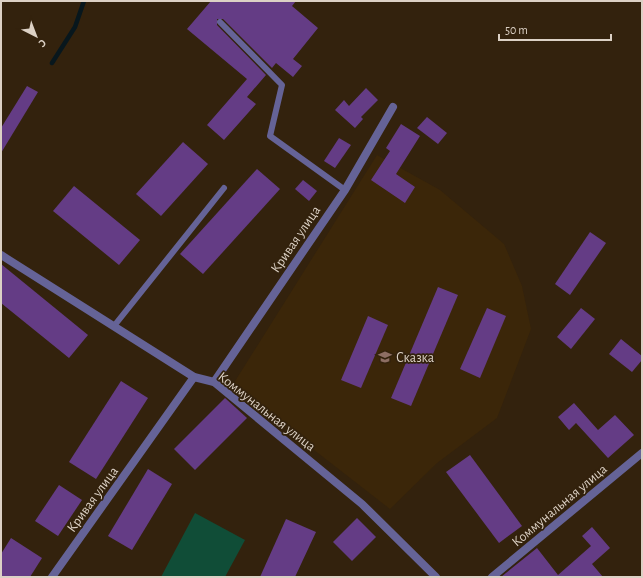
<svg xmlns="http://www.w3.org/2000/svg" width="643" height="578" viewBox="0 0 643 578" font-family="'Alegreya Sans',sans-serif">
<rect width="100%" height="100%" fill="#33220d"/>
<path fill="#3b2609" d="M377,155L440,190L504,244L522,286L531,329L497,418L437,463L390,509L232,386Z"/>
<path fill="#104d37" d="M195,513L245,540L225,577H161Z"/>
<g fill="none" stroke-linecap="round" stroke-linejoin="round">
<path stroke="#08171d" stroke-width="4.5" d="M52,63L75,27L84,1"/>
</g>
<g fill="#643c85">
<path d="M211,1H296L292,6L318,28L293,59L302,66L293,77L276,63L272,68L223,19H217V25L266,75L247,97L256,104L224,140L207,125L247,79L187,29Z"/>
<path d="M27,86L38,92L1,153V128Z"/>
<path d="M366,88L378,100L361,117L363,119L355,128L335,110L344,100L349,106Z"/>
<path d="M427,117L447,133L438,144L417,128Z"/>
<path d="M401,124L420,136L396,174L415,187L405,203L371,180L390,151L386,148Z"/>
<path d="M339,138L351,145L335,168L324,161Z"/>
<path d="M183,142L208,164L161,216L136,194Z"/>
<path d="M257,169L280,189L203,274L180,254Z"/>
<path d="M303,180L317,191L309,201L295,189Z"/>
<path d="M74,186L140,240L119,265L53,211Z"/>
<path d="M590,232L606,243L570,295L555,284Z"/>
<path d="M1,264L88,335L69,358L1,303Z"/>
<path d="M438,287L458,295L411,406L391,398Z"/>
<path d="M487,308L506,316L480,378L460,369Z"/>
<path d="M581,308L595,319L571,349L557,337Z"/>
<path d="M368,316L388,325L361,388L341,380Z"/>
<path d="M621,339L642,356V360L632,372L609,354Z"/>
<path d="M121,381L148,398L96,479L69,462Z"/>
<path d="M225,398L247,418L195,470L174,449Z"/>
<path d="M574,403L598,430L615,415L634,435L608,458L576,423L569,430L558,417Z"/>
<path d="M470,455L522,526L499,543L446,472Z"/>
<path d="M148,469L172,484L132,550L108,536Z"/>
<path d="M59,485L82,500L58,536L35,521Z"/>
<path d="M357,518L376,537L352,561L333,542Z"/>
<path d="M286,519L316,532L295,577H260Z"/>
<path d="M592,527L610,548L592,564L603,577H501L537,548L558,575L591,546L582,536Z"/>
<path d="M11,538L42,558L30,577H1V554Z"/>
</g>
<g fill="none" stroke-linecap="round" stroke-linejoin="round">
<g stroke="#656397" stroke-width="6">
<path d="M220,22L282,85L270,136L345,190"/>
<path d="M114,326L224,188"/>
</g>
<g stroke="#656397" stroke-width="8">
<path d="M1,255L194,377L214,382L362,504L436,577"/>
<path d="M214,382L345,190L393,107"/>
<path d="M52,577L194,377"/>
<path d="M492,577L642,453"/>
</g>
</g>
<defs>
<g id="school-bare" transform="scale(1.08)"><path d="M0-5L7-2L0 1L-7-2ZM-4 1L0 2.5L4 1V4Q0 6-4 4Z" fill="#8d6e63" stroke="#33220d" stroke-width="2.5" paint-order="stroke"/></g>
</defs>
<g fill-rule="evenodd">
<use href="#school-bare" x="385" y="357"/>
</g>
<g text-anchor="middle" stroke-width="3.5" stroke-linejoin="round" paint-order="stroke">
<g font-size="14" fill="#dcd1c5" stroke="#33220d">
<text transform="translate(295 239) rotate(-56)" y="5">Кривая улица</text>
<text transform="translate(267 411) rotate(38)" y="5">Коммунальная улица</text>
<text transform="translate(92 499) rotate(-54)" y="5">Кривая улица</text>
<text transform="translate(559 505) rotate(-40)" y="5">Коммунальная улица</text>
</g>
<g font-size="14" fill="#dcd1c5" stroke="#33220d" text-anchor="start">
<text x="396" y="362">Сказка</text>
</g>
</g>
<rect width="643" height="578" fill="none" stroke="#dcd1c5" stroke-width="4"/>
<g transform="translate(36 36) rotate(138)" stroke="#33220d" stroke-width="3" paint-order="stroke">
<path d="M0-3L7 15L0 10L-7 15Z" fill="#dcd1c5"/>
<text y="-6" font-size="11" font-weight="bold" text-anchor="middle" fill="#dcd1c5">С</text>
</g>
<path d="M499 34v6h112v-6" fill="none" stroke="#dcd1c5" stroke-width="2"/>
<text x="505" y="34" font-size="12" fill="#dcd1c5" stroke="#33220d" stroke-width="3" paint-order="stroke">50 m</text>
</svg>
